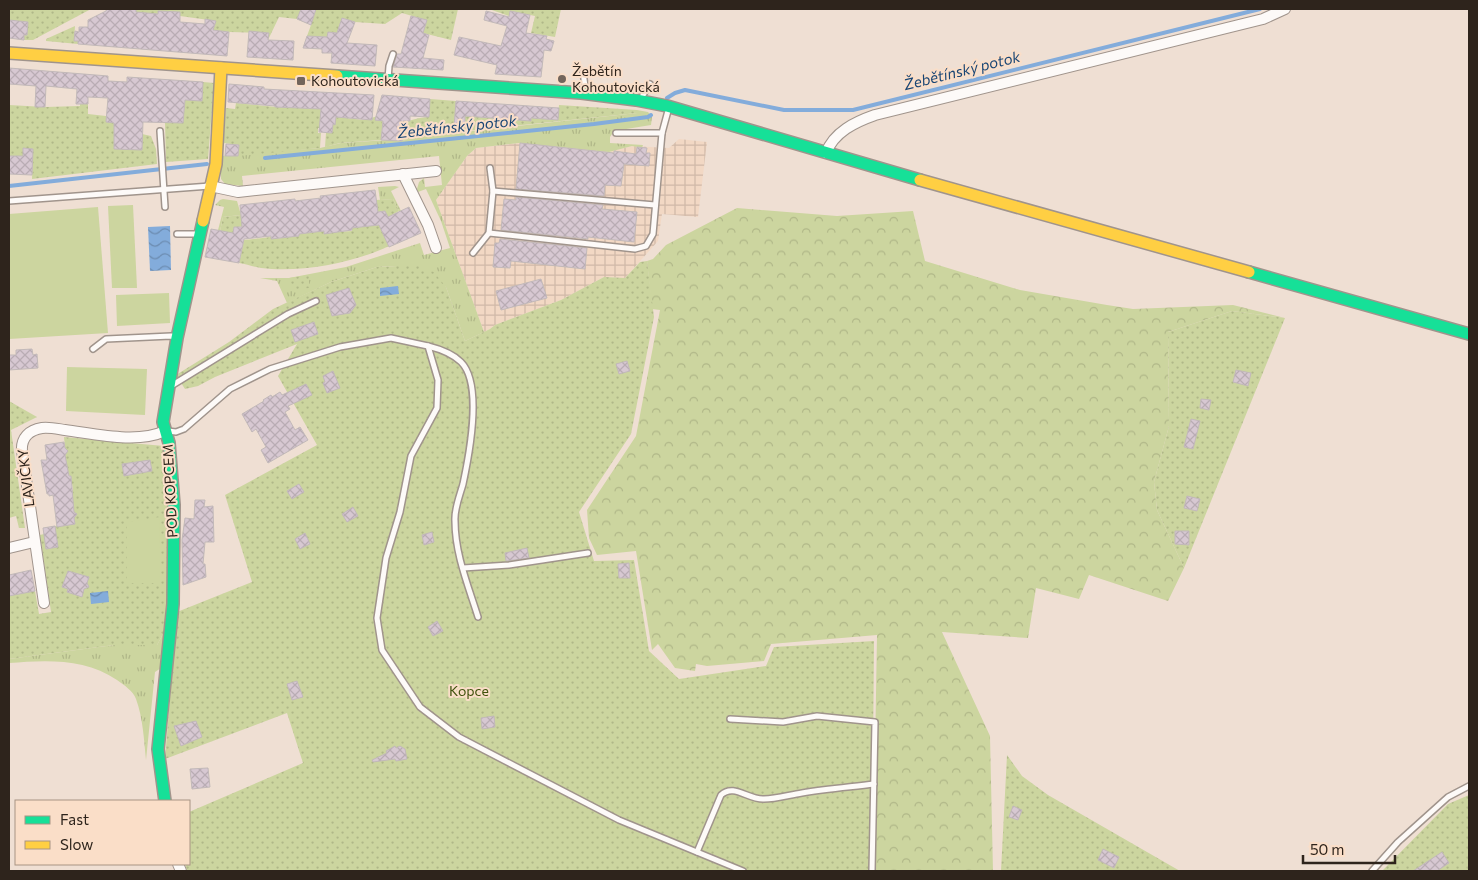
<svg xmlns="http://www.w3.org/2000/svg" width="1478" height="880" viewBox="0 0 1478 880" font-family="Commissioner,sans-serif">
<defs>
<pattern id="industrial-grid" width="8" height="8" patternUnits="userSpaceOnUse" patternTransform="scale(1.25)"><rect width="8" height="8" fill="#f2d8c4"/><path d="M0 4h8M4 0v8" fill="none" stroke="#d0b9a8"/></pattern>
<pattern id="grass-tufts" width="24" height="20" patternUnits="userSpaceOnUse" patternTransform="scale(1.25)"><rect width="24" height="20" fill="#ccd59f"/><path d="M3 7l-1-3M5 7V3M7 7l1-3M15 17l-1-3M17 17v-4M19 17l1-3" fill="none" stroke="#b0b788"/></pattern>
<pattern id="forest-crowns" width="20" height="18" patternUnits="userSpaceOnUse" patternTransform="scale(1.25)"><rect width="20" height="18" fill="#ccd59f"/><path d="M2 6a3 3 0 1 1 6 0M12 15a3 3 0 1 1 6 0" fill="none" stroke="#b0b788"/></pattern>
<pattern id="park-dots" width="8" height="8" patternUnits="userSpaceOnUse" patternTransform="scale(1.25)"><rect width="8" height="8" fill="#ccd59f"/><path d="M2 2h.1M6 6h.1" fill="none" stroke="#b0b788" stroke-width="1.8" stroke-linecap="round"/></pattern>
<pattern id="water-waves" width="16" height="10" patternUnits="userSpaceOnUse" patternTransform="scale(1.25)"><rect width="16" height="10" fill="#83acdb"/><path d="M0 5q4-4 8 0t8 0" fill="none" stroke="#6c8cb1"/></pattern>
<pattern id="building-cross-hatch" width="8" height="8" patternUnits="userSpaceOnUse" patternTransform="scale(1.25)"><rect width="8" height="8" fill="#d7c8d2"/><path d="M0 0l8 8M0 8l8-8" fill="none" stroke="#b9acb4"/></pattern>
</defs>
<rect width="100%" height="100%" fill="#efdfd3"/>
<path fill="url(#industrial-grid)" d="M679,139L707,142L698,217L662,214L658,241L625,278L604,277L561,300L495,325L490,329L484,332L436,200L467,156L476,148L520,143L609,152L632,146L669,148Z"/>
<g fill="url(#grass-tufts)">
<path d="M637,110L648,112L652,117L651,125L614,131L610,137V143L643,145L642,148L632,146L609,152L519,143L476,148L467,156L436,200L484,332L465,341L446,287L396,266L377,267L331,282L287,303L277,281L260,278H289L346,267L420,243L424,255L450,248L441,221L426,189L418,192L417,189L419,182L424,178L425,187L442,185L439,156L242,176L243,186L225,184L221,179V156L320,148L341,143L388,140L402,141L417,137L637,113Z"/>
<path d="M395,186L399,187L391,191L401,211H399L393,199L380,200L378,187Z"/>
<path d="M223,199L237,201L241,215L223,217L220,231L218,230L224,207L215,205L220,200Z"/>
<path d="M168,625L164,666L155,672L146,760C144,740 143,718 136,699C133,691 124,685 117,680C85,658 46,660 9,663V659L114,645H157Z"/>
</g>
<path fill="url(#forest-crowns)" d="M737,208L837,216L913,211L925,261L1020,290L1107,305L1133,309L1233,305L1285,318L1232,311L1168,332L1169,426L1154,482L1157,510L1184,568L1168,601L1089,575L1079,599L1036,588L1028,638L942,632L990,736L993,871H873L877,635L771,644L764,661L707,666L696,664L695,671L675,668L658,644L652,650L636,551L597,555L589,538L587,510L636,436L660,310L652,309L647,261L653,259L666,245Z"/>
<g fill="url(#park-dots)">
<path d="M9,9H91L33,40H24V35H27L28,22L9,20Z"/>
<path d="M136,9H458L451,40L423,33L426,20L402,13L385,24L355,22L342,18L337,33L328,32L327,37L307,36L311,25L297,19L279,17L268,40V33L230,32L213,30L216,21L180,16V12L159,11L158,14L136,12Z"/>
<path d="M489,9H561L555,37L531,33L535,16L511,11L509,16Z"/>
<path d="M75,26L74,41H78V44L46,41V39Z"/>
<path d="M203,82L214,83L208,159L166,162L165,122L183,123L185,100L201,101Z"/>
<path d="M430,99L456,101L454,127H464L465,116L531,121V118L558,120L559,105L637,110V113L428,135L402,141L403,121C413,121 418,117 429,117Z"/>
<path d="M236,103L275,107L321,109L320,128H318V133H321L320,148L238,156L239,145L223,143L226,108L235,109Z"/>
<path d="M80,104H88V114L106,116V122L131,124L142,134L151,136L156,149L157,164L32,179L33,149L23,148V156H9V105L45,107L80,106Z"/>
<path d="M378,116H383L381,140L340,143L325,147L326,133H332L333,124H335L336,117L364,120Z"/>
<path d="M393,199L399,211L388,217L385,211L377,212L376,200Z"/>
<path d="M241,215L243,226L234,228L233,233L220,231L223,217Z"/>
<path d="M379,225L389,246C354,263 300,273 261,268C254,267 246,264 239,263L244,240L271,237L272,239L299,236V234L324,231L325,233L352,231V228Z"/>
<path d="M647,261L654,317L631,434L579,512L594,561L634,560L649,651L679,679L766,666L774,647L874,641L872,871H187L185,864H189V812L303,763L287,713L165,759L177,612L252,582L225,495L317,445L278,376L297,344L215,377L198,386L185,389L176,375L229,342L273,309L331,282L377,267L416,265L434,272L446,287L465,341L490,329L495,325L561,300L604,277L625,278L640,262Z"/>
<path d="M309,275V288L289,291V278Z"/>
<path d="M1232,311L1285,318L1184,568L1157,510L1154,482L1169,426L1168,332Z"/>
<path d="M9,401L37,417L11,430L25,528H19L16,516L9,518Z"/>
<path d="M64,437L164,446L168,505V625L157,645H114L9,659V582L15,580L35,591L39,614L51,612L40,535L44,534L46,549L58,547L54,526L75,524L74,518L76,515L74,512L71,491L73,490L71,477L68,474L65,455L67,452L65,448Z"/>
<path d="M1007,755L1022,776L1048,795L1180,871H1001Z"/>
<path d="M1469,795V871H1382L1448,804Z"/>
</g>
<g fill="#ccd59f">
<path d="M133,205L137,288H112L108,206Z"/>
<path d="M98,207L108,333L9,339V214Z"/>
<path d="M169,293L170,323L117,326L116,295Z"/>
<path d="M67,367L147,369L145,415L66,411Z"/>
<path d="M160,517L159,583H127V522Z"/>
</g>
<g fill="url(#water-waves)">
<path d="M170,226L171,270L150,271L148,227Z"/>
<path d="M398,286L399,294L380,296V288Z"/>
<path d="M108,591L109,602L91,604L90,593Z"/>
</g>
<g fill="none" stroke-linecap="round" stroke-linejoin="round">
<g stroke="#83acdb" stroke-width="4">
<path d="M667,98L675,93L685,90L784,110H853L1260,9"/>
<path d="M265,158L594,124L648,117L651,115"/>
<path d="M9,186L207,164"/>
</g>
</g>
<g fill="url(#building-cross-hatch)" stroke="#c2b9b9">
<path d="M107,9H136V12L158,14V11L180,12V22L205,24V19L216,21L213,30L229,32L227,56L78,44V41H74L75,31L79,32V27H88V20L106,11Z"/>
<path d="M301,9H316L311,25L297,19Z"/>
<path d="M486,11L509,17L510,11L530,15L526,33L547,36L546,39L554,41L551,51L544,50L541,77L495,74L497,65L454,55L459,37L501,46L507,26L484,20Z"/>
<path d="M411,16L427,20L423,33L429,35L423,58L444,60L443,70L393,67L397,54H401Z"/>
<path d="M342,18L355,22L347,43L377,45L375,66L331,63L332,53H322V49L303,48L307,36L327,37L328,32L337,33Z"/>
<path d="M9,20L28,22L27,35H24V40L9,38Z"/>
<path d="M249,31L269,33L268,40L294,41L293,60L247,57Z"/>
<path d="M9,68L108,76V81L127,82V77L203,82L202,101L185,100L183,123L143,122L142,150L114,149V123L106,122L108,98L88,97V104H76L77,89L46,86L45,107H35L36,86L9,84Z"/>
<path d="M229,84L264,87V89L374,95L372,120L336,117L335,125L333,124L332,133L319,132L321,109L275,107V106L228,102Z"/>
<path d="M382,95L430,99L429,117L410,116V121H403L402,141L381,140L383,121L375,120Z"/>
<path d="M456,101L559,108L558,120L531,118V121L465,116V127H454Z"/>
<path d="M520,143L614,153V151L636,154L637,147L647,148L646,153H650L649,166L624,164L621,186L605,185L604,196L516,189Z"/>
<path d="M226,144L239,145L238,156H225Z"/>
<path d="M23,148L33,149L32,175L9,174V156H23Z"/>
<path d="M375,190L378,212L385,211L388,217L409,207L421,233L389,247L379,225L352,228V230L324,234V231L299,234V236L271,239V236L244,239L239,263L205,257L211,229L233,233L234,227H242L240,205L295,199V201L321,198L320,196Z"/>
<path d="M516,197L603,205L602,209L637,212L634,242L588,237V239L501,230L504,199L516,200Z"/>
<path d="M500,239L587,248L585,269L511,261L510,268L493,267L495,243H499Z"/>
<path d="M541,279L547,298L501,310L496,291Z"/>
<path d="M349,288L356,305L350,313L332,316L326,295Z"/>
<path d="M314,322L318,334L295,342L291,330Z"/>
<path d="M32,349L33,355L37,354L38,368L9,370V355H16V350Z"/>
<path d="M627,361L630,371L619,374L616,364Z"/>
<path d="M1236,370L1251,373L1248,386L1233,382Z"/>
<path d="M333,371L340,388L327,393L323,383L325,382L323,376Z"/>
<path d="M306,384L312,395L288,406L290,409L285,412L295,430L300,427L308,440L268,463L261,450L266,447L256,429L252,432L242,414L264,401L263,400L271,395L272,397L280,392L282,395Z"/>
<path d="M1201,399L1211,400L1209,410L1200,408Z"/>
<path d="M1191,419L1200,421L1193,449L1184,447Z"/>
<path d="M64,442L65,448L68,451L65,455L69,476H71L74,512L77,514L74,518L75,524L57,527L53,495L49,496V494H47L41,460H47L45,445Z"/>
<path d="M150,460L152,471L124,476L122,464Z"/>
<path d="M299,484L304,492L292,499L287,491Z"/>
<path d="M1187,496L1200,499L1197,511L1184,508Z"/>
<path d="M195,500H205L204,507L213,506L214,542H205L203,564H205L206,577L183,585L182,540L185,518L194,519Z"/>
<path d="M353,507L358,516L347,522L342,514Z"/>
<path d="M55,526L58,547L46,549L43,528Z"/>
<path d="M1175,531H1189V545L1175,544Z"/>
<path d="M432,532L434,542L424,545L422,535Z"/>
<path d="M305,533L310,544L300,549L295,539Z"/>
<path d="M527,548L529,558L506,561L505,553Z"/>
<path d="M629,563L630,578H619L618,564Z"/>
<path d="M31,570L35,591L9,596V575Z"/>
<path d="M68,571L89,577L87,583L89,587L84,589L82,597L67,592L68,589L62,587Z"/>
<path d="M437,621L443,631L433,636L428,627Z"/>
<path d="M297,681L303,697L292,700L287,684Z"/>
<path d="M494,716L495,727L482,729L481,718Z"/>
<path d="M196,721L202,737L181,746L174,726Z"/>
<path d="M395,746L396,748L400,746L405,749L407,759L396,761L395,759L373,762L372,760L387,753L386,751Z"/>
<path d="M208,768L210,787L192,789L190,769Z"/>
<path d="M1013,806L1022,810L1018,820L1009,817Z"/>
<path d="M1103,849L1119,857L1114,868L1098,860Z"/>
<path d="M1442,852L1449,863L1437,871H1413Z"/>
</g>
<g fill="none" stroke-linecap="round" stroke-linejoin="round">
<g stroke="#a0948c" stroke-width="8">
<g id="lane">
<path d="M583,72L586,93"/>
<path d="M388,79L389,66L393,54"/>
<path d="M640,100L650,84"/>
<path d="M160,131L165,207"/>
<path d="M616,133H662"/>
<path d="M493,191L655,205"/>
<path d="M9,201L210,186"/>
<path d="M489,233L635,249L646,246L653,234L662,133L669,107"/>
<path d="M177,234H199"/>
<path d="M473,253L489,233L493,191L490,168"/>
<path d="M428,346C440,349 452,353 461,362C483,384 469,456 463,484C460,495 454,509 455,521C455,554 468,585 478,617"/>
<path d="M93,349L106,339L171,336L177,337"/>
<path d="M171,386L288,314L316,301"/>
<path d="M168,431L176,432L184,429L230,389L270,369L340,347L391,338L428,346L438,380L437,408L411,456L400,512L386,558L377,618L382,650L420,707L459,737L619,820L743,871"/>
<path d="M463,568L509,565L588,553"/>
<path d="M730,719L783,722L817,716L875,722L872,871"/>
<path d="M697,852L721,795C734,783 748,800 764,799C776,799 789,795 802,793C826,789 850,787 874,784"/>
<path d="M1372,871L1398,842L1448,797L1469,786"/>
</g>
</g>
<g stroke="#a0948c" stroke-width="12">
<g id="street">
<path d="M826,153C834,132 855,122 875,115L1263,19L1285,9"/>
<path d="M403,174L428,225L436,248"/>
<path d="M210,186L238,192L436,171"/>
<path d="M9,548L34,542"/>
<path d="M44,603L22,451C21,438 29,430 42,428C49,427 58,429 65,430C96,434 137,444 165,431"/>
<path d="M178,864L181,871"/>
</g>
</g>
<g stroke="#a0948c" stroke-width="14">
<g id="fast">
<path d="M337,76L581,93L636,100L667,106L920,180"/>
<path d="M1249,272L1469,334"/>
<path d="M165,801L158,749L173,604L174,505L169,443L163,422L177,338L203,221"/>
</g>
</g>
<g stroke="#a0948c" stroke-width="14">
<g id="slow">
<path d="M9,53L337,76"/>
<path d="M920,180L1249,272"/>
<path d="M203,221L216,164L221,68"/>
</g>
</g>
<use href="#lane" stroke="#fdfaf8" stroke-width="5"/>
<use href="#street" stroke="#fdfaf8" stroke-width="10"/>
<use href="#fast" stroke="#16e098" stroke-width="11"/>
<use href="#slow" stroke="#ffcf43" stroke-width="11"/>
</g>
<g fill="#72655c" stroke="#fadec8" stroke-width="2">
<circle cx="562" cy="79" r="5"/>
<rect x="296" y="76" width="10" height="10" rx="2.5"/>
</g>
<g text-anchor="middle" stroke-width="4" stroke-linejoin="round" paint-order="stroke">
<g font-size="14" fill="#2e241c" stroke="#fadec8" text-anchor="start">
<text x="572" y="76">Žebětín<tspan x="572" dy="16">Kohoutovická</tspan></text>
<text x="311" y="86">Kohoutovická</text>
</g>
<g font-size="14" fill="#2e241c" stroke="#fadec8">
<text transform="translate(26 478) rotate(-97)" y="5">LAVIČKY</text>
<text transform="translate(170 491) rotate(-93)" y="5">POD KOPCEM</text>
</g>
<g font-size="14" fill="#40520d" stroke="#fadec8">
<text x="469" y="696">Kopce</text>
</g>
<g font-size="15" font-style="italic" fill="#184574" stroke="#fadec8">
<text transform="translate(962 71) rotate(-14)" y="5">Žebětínský potok</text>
<text transform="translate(457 127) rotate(-6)" y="5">Žebětínský potok</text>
</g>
</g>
<rect width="1478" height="880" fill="none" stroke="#2e241c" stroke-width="20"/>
<rect x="15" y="800" width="175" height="65" fill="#fadec8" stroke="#a89483"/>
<rect x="25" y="816" width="25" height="8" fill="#16e098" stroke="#a89483"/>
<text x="60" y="825" font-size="15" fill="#2e241c">Fast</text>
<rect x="25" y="841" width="25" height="8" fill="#ffcf43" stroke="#a89483"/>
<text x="60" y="850" font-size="15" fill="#2e241c">Slow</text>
<path d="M1303 855v8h92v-8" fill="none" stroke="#2e241c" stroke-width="2.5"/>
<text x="1310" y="855" font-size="15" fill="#2e241c" stroke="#fadec8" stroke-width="4" paint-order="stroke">50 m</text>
</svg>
